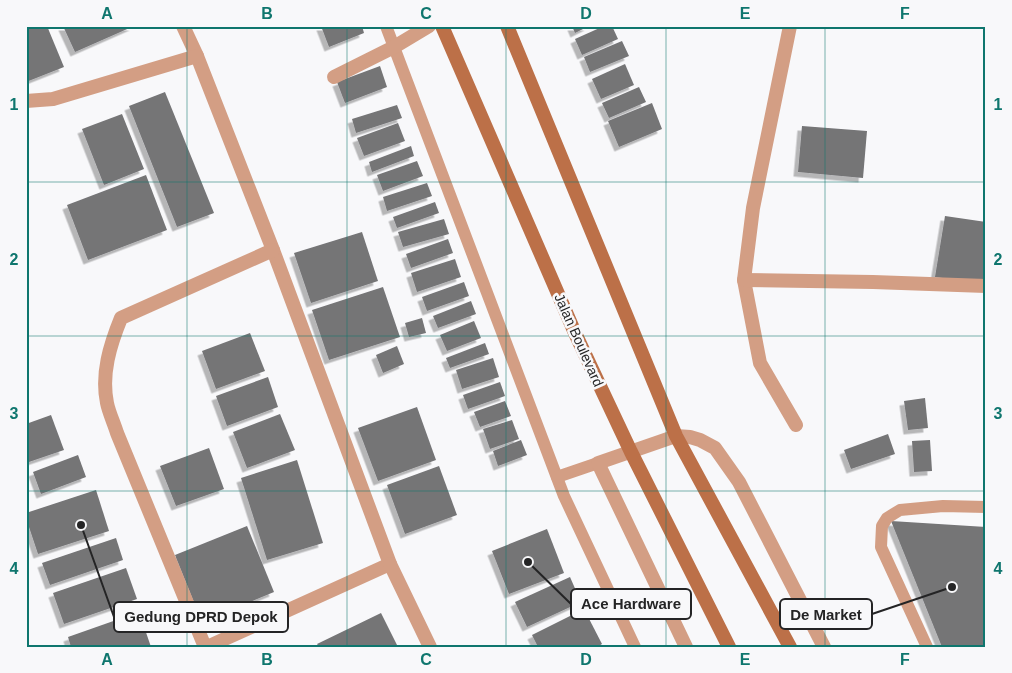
<svg xmlns="http://www.w3.org/2000/svg" width="1012" height="673" viewBox="0 0 1012 673" font-family="Arial,sans-serif">
<defs>
<filter id="shadow"><feDropShadow dx="-4.5" dy="4.5" stdDeviation="0" flood-color="#0004"/></filter>
</defs>
<rect width="100%" height="100%" fill="#f8f8fa"/>
<g fill="#747476" filter="url(#shadow)">
<path d="M26,26H47L64,67L26,82Z"/>
<path d="M63,26H134L75,52Z"/>
<path d="M321,26H362L364,33L329,47Z"/>
<path d="M572,26H589L575,33Z"/>
<path d="M604,26H612L618,39L582,55L575,39Z"/>
<path d="M622,41L629,56L590,72L584,57Z"/>
<path d="M625,64L634,85L601,99L592,79Z"/>
<path d="M380,66L387,87L345,103L337,82Z"/>
<path d="M639,87L646,102L609,118L602,103Z"/>
<path d="M165,92L214,213L177,227L129,106Z"/>
<path d="M652,103L662,129L619,147L608,121Z"/>
<path d="M397,105L402,118L356,133L352,119Z"/>
<path d="M122,114L144,169L104,185L82,129Z"/>
<path d="M398,123L405,141L364,156L357,138Z"/>
<path d="M802,126L867,131L863,178L798,172Z"/>
<path d="M411,146L414,156L372,172L369,162Z"/>
<path d="M417,161L423,176L383,191L377,175Z"/>
<path d="M146,175L167,230L88,260L67,205Z"/>
<path d="M427,183L432,196L387,211L383,197Z"/>
<path d="M435,202L439,213L397,228L393,217Z"/>
<path d="M945,216L986,222V284L935,277Z"/>
<path d="M444,219L449,234L403,247L398,232Z"/>
<path d="M362,232L378,281L311,303L294,253Z"/>
<path d="M448,239L453,253L411,268L406,254Z"/>
<path d="M455,259L461,277L417,292L411,273Z"/>
<path d="M464,282L469,296L427,311L422,297Z"/>
<path d="M383,287L400,337L329,360L312,310Z"/>
<path d="M471,301L476,314L438,328L433,316Z"/>
<path d="M422,318L426,333L409,337L405,323Z"/>
<path d="M474,321L481,338L447,351L440,335Z"/>
<path d="M250,333L265,371L216,389L202,351Z"/>
<path d="M485,343L489,354L450,368L446,358Z"/>
<path d="M397,346L404,364L383,373L376,355Z"/>
<path d="M493,358L499,377L462,389L456,370Z"/>
<path d="M268,377L278,407L227,426L216,396Z"/>
<path d="M500,382L505,396L468,409L463,395Z"/>
<path d="M925,398L928,428L908,430L904,401Z"/>
<path d="M505,401L511,416L480,427L474,412Z"/>
<path d="M417,407L436,460L378,481L358,428Z"/>
<path d="M280,414L295,450L247,468L233,432Z"/>
<path d="M51,415L64,450L26,463V424Z"/>
<path d="M512,420L519,439L490,449L483,429Z"/>
<path d="M888,434L895,454L851,469L844,450Z"/>
<path d="M521,440L527,455L498,466L493,451Z"/>
<path d="M930,440L932,471L914,472L912,441Z"/>
<path d="M209,448L224,489L176,506L160,466Z"/>
<path d="M78,455L86,477L41,494L33,472Z"/>
<path d="M297,460L323,543L267,560L241,478Z"/>
<path d="M439,466L457,515L405,534L387,485Z"/>
<path d="M96,490L109,531L38,554L26,518V513Z"/>
<path d="M891,521L986,527V647H942Z"/>
<path d="M247,526L274,592L202,622L175,555Z"/>
<path d="M547,529L564,573L509,594L492,551Z"/>
<path d="M116,538L123,560L50,585L42,563Z"/>
<path d="M126,568L137,599L64,624L53,593Z"/>
<path d="M570,577L581,602L527,627L515,602Z"/>
<path d="M584,609L602,644L597,647H538L532,635Z"/>
<path d="M139,612L151,647H71L68,637Z"/>
<path d="M381,613L398,647H319L317,644Z"/>
</g>
<g fill="none" stroke-linecap="round" stroke-linejoin="round">
<g stroke="#d39e84" stroke-width="12">
<path d="M386,26L564,496L635,647"/>
<path d="M557,477L598,463"/>
<path d="M927,647L881,547L882,526L887,518L900,510L943,506L986,507"/>
</g>
<g stroke="#d39e84" stroke-width="14">
<path d="M183,26L197,56L273,250L390,564L207,647"/>
<path d="M790,26L753,208L744,280L760,363L796,425"/>
<path d="M334,77L394,47L429,26"/>
<path d="M26,101L53,99L197,56"/>
<path d="M744,280L873,282L986,286"/>
<path d="M390,564L430,647"/>
<path d="M205,647L117,433C114,423 109,413 107,403C101,374 110,345 121,318L273,250"/>
<path d="M686,647L598,463L676,436L690,437L700,440L715,448L739,482L824,647"/>
</g>
<g stroke="#bc7048" stroke-width="14">
<path d="M442,26L575,333L631,452L729,647"/>
<path d="M507,26L676,436L790,647"/>
</g>
</g>
<path fill="none" stroke="#0f766e" stroke-width="1" stroke-opacity="0.55" d="M187,26V647M347,26V647M506,26V647M666,26V647M825,26V647M26,182H986M26,336H986M26,491H986"/>
<g text-anchor="middle" stroke-width="5" stroke-linejoin="round" paint-order="stroke">
<g font-size="14" fill="#242425" stroke="#f8f8fa">
<text transform="translate(579 340) rotate(66)" y="5">Jalan Boulevard</text>
</g>
</g>
<path fill="none" stroke="#242425" stroke-width="2" d="M528 562L571 604M952 587L872 614M81 525L114 617"/>
<g fill="#242425" stroke="#f8f8fa" stroke-width="2">
<circle cx="528" cy="562" r="5"/>
<circle cx="952" cy="587" r="5"/>
<circle cx="81" cy="525" r="5"/>
</g>
<g fill="#f8f8fa" stroke="#242425" stroke-width="2">
<rect x="571" y="589" width="120" height="30" rx="5"/>
<rect x="780" y="599" width="92" height="30" rx="5"/>
<rect x="114" y="602" width="174" height="30" rx="5"/>
</g>
<g font-size="15" text-anchor="middle" font-weight="bold" fill="#242425">
<text x="631" y="609">Ace Hardware</text>
<text x="826" y="620">De Market</text>
<text x="201" y="622">Gedung DPRD Depok</text>
</g>
<rect width="1012" height="673" fill="none" stroke="#f8f8fa" stroke-width="55"/>
<rect x="28" y="28" width="956" height="618" fill="none" stroke="#0f766e" stroke-width="2"/>
<g font-size="16" text-anchor="middle" font-weight="bold" fill="#0f766e">
<text x="107" y="19">A</text>
<text x="267" y="19">B</text>
<text x="426" y="19">C</text>
<text x="586" y="19">D</text>
<text x="745" y="19">E</text>
<text x="905" y="19">F</text>
<text x="14" y="110">1</text>
<text x="998" y="110">1</text>
<text x="14" y="265">2</text>
<text x="998" y="265">2</text>
<text x="14" y="419">3</text>
<text x="998" y="419">3</text>
<text x="14" y="574">4</text>
<text x="998" y="574">4</text>
<text x="107" y="665">A</text>
<text x="267" y="665">B</text>
<text x="426" y="665">C</text>
<text x="586" y="665">D</text>
<text x="745" y="665">E</text>
<text x="905" y="665">F</text>
</g>
</svg>
